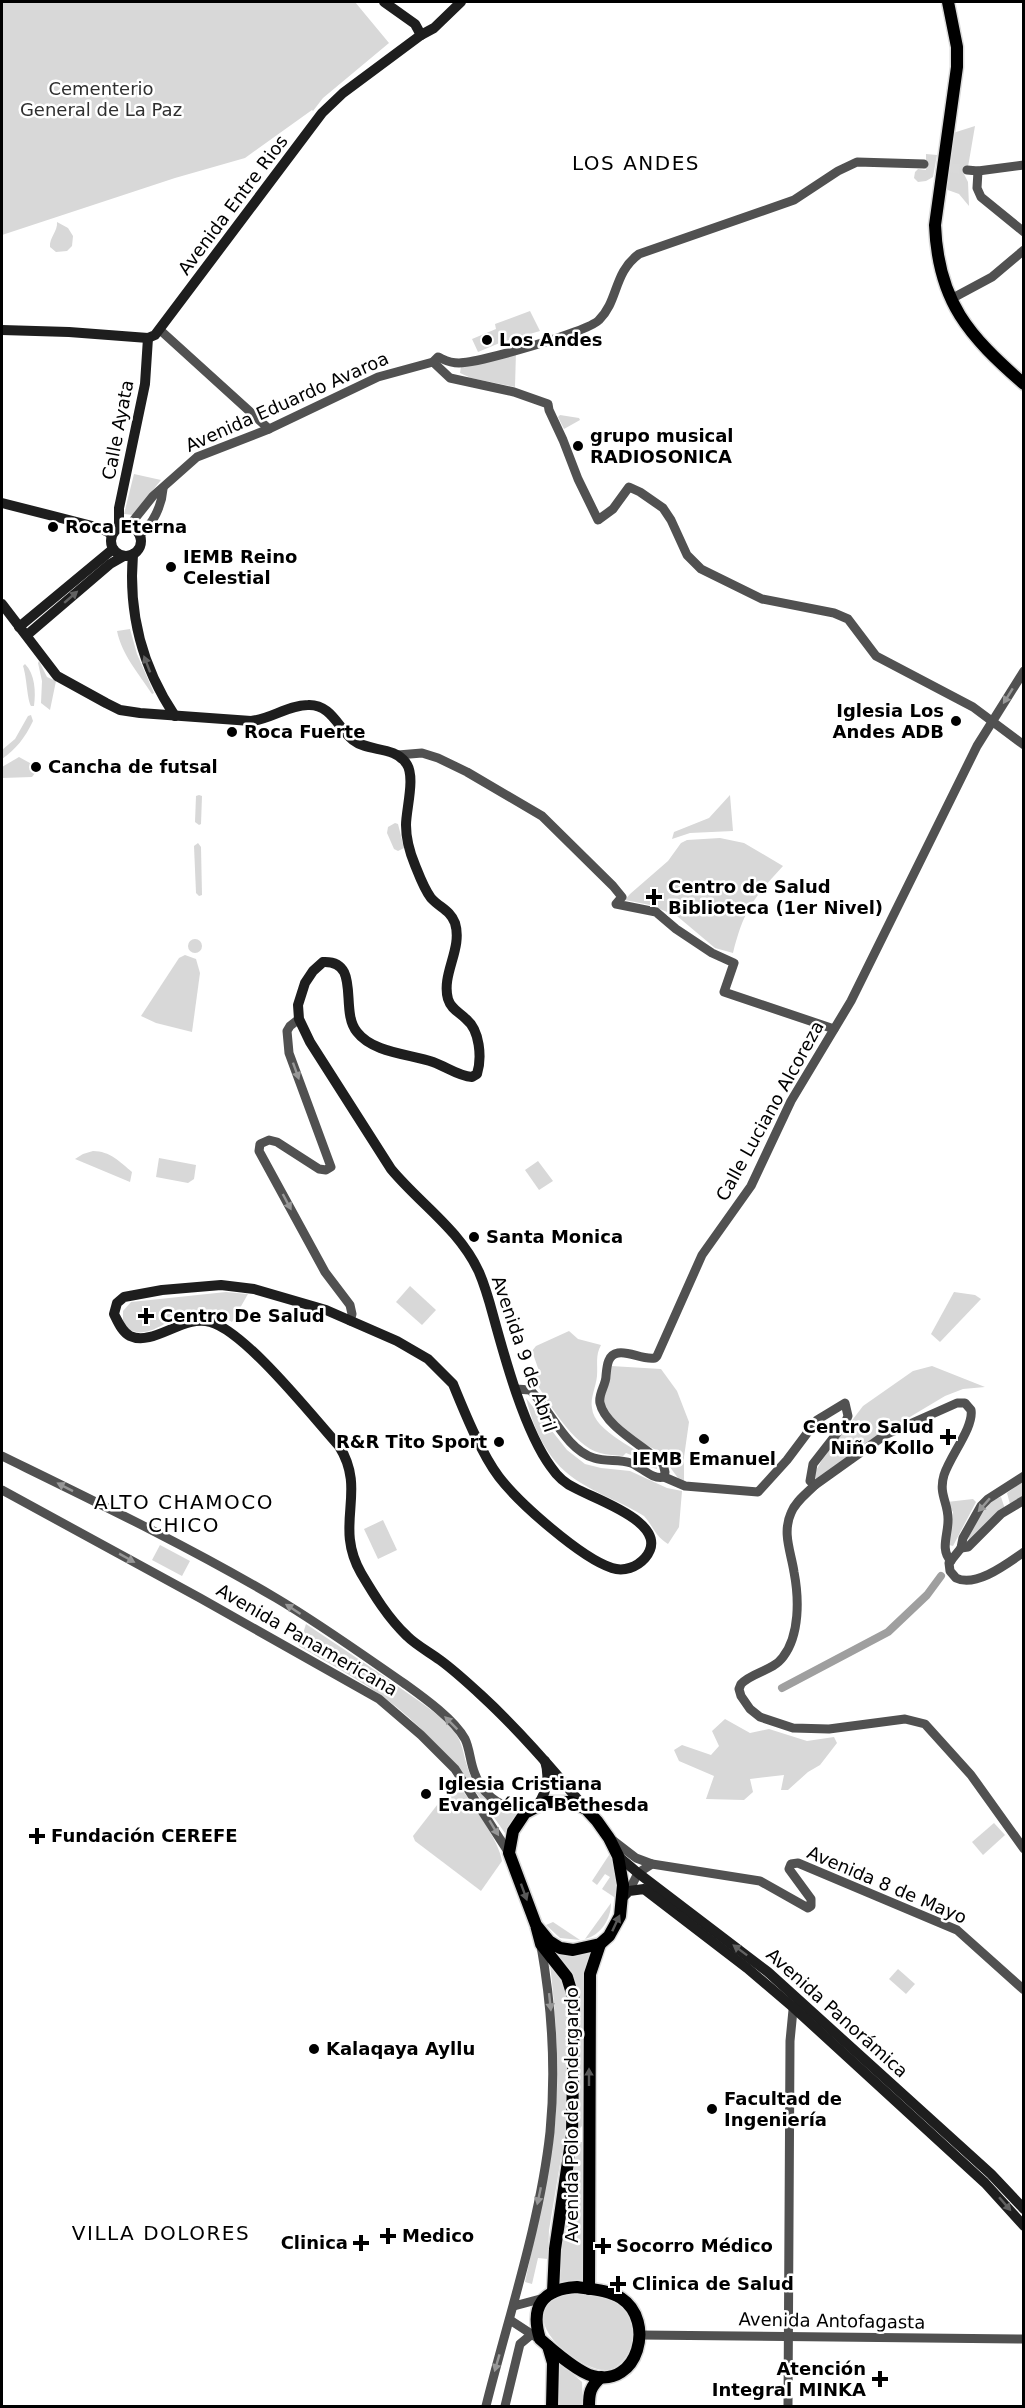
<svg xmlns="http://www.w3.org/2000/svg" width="1025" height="2408" viewBox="0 0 1025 2408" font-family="'DejaVu Sans',sans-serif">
<rect width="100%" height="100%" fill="#fff"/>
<g fill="#d8d8d8">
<path d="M2,2H355L389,43L323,98L313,111L312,110L245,158L175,178L2,235Z"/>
<path d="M975,126L968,167L963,172L968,182L969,206L959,194L945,189L953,133Z"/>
<path d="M926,154L937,155L933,177L926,181L918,182L914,178L915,172L918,169L926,170Z"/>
<path d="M57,222L68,228L73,236L72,246L67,251L56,252L50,247C49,238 58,231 57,222Z"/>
<path d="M530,311L540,331L502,342L478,352L472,339L496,329L495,324Z"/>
<path d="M516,351L515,387L471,378L460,373L461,366Z"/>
<path d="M560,415L579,418L580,420L564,429L558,417Z"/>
<path d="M134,474L161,480L133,515L124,514Z"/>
<path d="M130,629L137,654L154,693L152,694C139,674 122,655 117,631Z"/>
<path d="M39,661L47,677L56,681L50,710L41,703L42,681L38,663Z"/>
<path d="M25,664C35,674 36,692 34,706H31C27,699 27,678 23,666Z"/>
<path d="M31,715L33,721C25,738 16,749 2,759V750L15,739L28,716Z"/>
<path d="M19,757L39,768L32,777L2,778V767Z"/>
<path d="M199,795L202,796L201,824L199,825L195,822L196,796Z"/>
<path d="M730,795L733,831L690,833L672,839L674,832L709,818Z"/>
<path d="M395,823L398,824L404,848L398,851L394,849L387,833L388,827Z"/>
<path d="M720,838L744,843L783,866C753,899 744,909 733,953L715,948L677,916L650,905L625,900L630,894L668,861L681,843L687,840Z"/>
<path d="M198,843L201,847L202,895L199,896L196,893L194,846Z"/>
<circle cx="195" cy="946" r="7"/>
<path d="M185,955L196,959L200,973L192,1032L156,1023L141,1016L179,958Z"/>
<path d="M93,1151C110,1151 120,1162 132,1172L130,1182L75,1159L83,1154Z"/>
<path d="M159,1158L196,1165L194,1179L188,1183L156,1177Z"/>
<path d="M538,1161L553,1181L539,1190L525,1170Z"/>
<path d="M410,1286L436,1310L422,1325L396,1302Z"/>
<path d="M226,1292L248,1294L232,1322C181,1291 160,1344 130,1330L123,1322V1311L131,1302Z"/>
<path d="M954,1292L975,1295L981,1299L940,1342L931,1334Z"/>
<path d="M569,1331L578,1339L601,1345C595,1356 598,1364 597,1376C596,1387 590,1398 592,1408C594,1432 640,1450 657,1464V1469L647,1466L646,1461L626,1453L623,1456C616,1455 607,1455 600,1453C573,1446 546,1399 532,1376L539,1371L532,1351L536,1346Z"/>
<path d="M611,1366L661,1369L677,1391L689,1422L684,1457V1481L681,1482L658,1451L632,1438L599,1404Z"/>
<path d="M932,1366L985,1387L963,1389L945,1396L878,1436L817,1481L814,1480V1474L822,1460L863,1406L913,1371Z"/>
<path d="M526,1398L567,1450L585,1464L601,1468L630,1471L667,1488L682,1491L679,1527L668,1544C654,1535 654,1527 644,1516C624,1503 601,1496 581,1483C549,1464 535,1433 526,1398Z"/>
<path d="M1023,1481V1497L1010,1504L1007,1493Z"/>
<path d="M1001,1497L1005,1509L968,1542C969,1527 985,1501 1001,1497Z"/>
<path d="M973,1499L976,1502L953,1546L949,1545L953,1512L947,1502Z"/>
<path d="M383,1520L397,1550L378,1559L364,1529Z"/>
<path d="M160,1545L190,1561L182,1576L152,1560Z"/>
<path d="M306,1624C340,1647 373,1668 406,1692C422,1703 440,1715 453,1730C460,1738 463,1749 465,1759C474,1792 486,1806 520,1813L507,1836C471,1784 437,1737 386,1699C359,1679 328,1663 299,1646Z"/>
<path d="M725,1719L750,1733L769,1729L807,1741L834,1737L837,1743L820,1765L808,1772L788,1790H781L784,1775L750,1779L753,1792L744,1800L706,1799L714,1776L679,1761L674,1750L682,1745L711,1755L719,1746L712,1731Z"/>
<path d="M455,1782C470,1798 499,1841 502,1861L481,1891L415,1841L413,1836Z"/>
<path d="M994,1823L1005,1835L983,1855L972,1842Z"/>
<path d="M611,1852L618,1872L617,1899L602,1889L610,1877L605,1874L597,1885L592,1881Z"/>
<path d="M611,1903C611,1919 601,1935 585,1939Z"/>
<path d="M553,1922L580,1940L560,1938L546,1925Z"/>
<path d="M556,1954H591L584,2124L580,2128L577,2123C578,2091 586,2008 575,1981C570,1971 563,1962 556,1954Z"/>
<path d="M550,1964L566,1989L569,2006L570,2084L565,2134L549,2230L548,2259L538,2258L532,2284L525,2282C536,2230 549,2178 555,2124C560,2071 556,2017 550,1964Z"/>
<path d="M898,1969L915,1984L906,1994L889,1979Z"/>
<path d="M580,2142H584V2281L559,2282L561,2236L577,2144Z"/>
<path d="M567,2293C582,2295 603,2294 616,2303C641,2319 637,2354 614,2368C589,2383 501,2312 567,2293Z"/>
<path d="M558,2361L582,2382L583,2406H557Z"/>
</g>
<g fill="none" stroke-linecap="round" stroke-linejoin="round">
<path stroke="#9f9f9f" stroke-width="8" d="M782,1688L888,1632L927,1595L941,1576"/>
<path stroke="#d9d9d9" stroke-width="9" stroke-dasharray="9 4.5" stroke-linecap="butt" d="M924,164L967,170"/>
<g stroke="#dbdbdb" stroke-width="15">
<g id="primary">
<path d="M948,2L957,47V67L935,225C938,302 969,336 1024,384"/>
<path d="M536,1925L549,1941L560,1948L573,1950L600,1944L609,1936L620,1916L623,1885L618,1856L609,1838L597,1821L586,1809L571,1802H546L525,1813L513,1831L509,1853L536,1925L541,1944L567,1977L574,2000L572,2135L555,2249L553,2292"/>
<path d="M577,2287C591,2289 609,2290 621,2298C656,2321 638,2388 593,2376C577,2372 553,2350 540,2339C530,2307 542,2289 577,2287Z"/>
<path d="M589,2289L590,1974L600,1944"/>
<path d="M548,2346L553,2363L552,2406"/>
<path d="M589,2406C589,2393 590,2387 601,2377"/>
</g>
</g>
<g stroke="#515151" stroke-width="9">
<path d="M967,170L978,171L1024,165"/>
<path d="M978,171L977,188L981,197L1024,232"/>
<path d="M951,299L992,277L1024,250"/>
<path d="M160,330L269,429"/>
<path d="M433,362L450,378L514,392L548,404L549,410L563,440L578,479L598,520L613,509L629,487L640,492L663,508L671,520L687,555L701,569L762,599L834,613L848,619L876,656L973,707L1024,745"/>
<path d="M129,526L153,496L197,457L269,429L378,377L433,362L438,357C445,360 449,363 459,363C478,363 588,332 599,320C619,300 613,273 639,254L794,200L838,171L857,162L924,164"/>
<path d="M139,535C153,526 162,504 163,489"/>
<path d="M398,755L422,753L438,758L467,772L542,816L613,886L622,897L616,904L656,912L676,929L712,953L734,963L724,992L834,1029"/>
<path d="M299,1019L290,1026L287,1031L289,1053L331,1167L326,1170L319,1169L277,1142L269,1140L260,1144L259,1151L325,1272L350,1305L352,1314L350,1321"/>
<path d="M516,1389L530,1390C550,1409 566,1450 594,1458C606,1462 619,1459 631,1463C642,1467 652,1480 664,1477L665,1472L663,1464C646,1447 605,1427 600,1403C598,1394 606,1385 606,1376C607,1367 607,1355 618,1353C630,1351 642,1360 655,1358L657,1356L702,1255L751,1186L791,1101L851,1001L977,746L1024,671"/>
<path d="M2,1456C94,1501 188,1546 276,1598C320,1624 363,1655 405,1684C423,1697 454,1719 465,1739C470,1749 470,1763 475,1774C484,1798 506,1812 531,1808"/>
<path d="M1024,1476L988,1499L981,1506L963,1538L961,1548L949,1563L950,1571L956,1578C976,1588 1008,1563 1024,1552"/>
<path d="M664,1477L685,1486L758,1492L787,1460L817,1420L845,1403L848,1416L845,1423L813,1464L810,1481L815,1485L885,1435L957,1403H965L971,1410C974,1427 950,1456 944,1475C938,1495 949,1503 948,1521C948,1535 940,1550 951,1561"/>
<path d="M815,1485C806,1494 795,1502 791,1513C782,1533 791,1552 794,1572C799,1598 800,1635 783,1657C773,1671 752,1672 741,1684L739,1689L741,1696L750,1709L760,1717L793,1728L829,1729L905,1719L925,1724L971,1775L1024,1849"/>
<path d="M2,1490L200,1598L379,1699L421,1735L455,1769L509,1853"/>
<path d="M961,1548L968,1547L1001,1514L1024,1500"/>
<path d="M610,1838L636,1858L652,1864L760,1881L808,1908L811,1906V1899L789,1869L791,1864L798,1863L957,1930L1024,1990"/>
<path d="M629,1891L638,1873L652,1864"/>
<path d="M514,2306L544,2298"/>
<path d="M510,2320L536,2337"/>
<path d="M640,2335L1024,2339"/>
<path d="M486,2406C508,2318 540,2223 550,2132C556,2070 552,2008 541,1946"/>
<path d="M505,2406L520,2344L532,2334"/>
<path d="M788,2406L790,2041L793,2010L796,2005"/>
</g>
<g stroke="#1e1e1e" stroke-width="10">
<path d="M384,2L415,24L421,35"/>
<path d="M2,330L69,332L148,338L155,335L322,113L343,93L421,35L434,28L461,2"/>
<path d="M2,503L100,528L112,534"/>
<circle cx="126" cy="541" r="15"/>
<path d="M119,528V508L145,384L148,338"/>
<path d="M133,554C128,613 142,667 175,716"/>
<path d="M2,604L57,676L106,703L120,710L140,713L251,721C271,719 288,705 308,705C331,704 338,728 353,740C368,752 394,746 406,763C416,776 406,809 406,825C406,838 410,853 415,865C419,875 424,889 431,898C440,908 450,910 455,923C463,949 441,974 448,999C451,1009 459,1012 466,1019C480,1030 482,1058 477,1074L472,1077C458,1076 447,1067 433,1062C410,1054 373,1053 357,1032C339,1011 362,960 323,962L313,971L305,983L298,1005L299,1019L310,1042L391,1169C420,1204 459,1229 479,1272C485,1286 489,1300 493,1315C505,1359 525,1432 551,1467C557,1476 566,1484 575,1488C594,1499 674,1524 645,1558C637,1567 624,1572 612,1568C581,1558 519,1503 499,1477C481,1453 464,1411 453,1384L428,1359L397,1341L326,1310L254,1289L221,1285L162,1290L124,1297L117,1303L114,1314C118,1322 122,1332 130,1336C153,1347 184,1314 210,1322C245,1331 312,1416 339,1446C368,1492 333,1524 361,1573C374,1595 388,1618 407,1636C416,1645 429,1652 440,1660C455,1671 468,1683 482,1696C519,1730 552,1768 584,1807"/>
<path d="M19,627L113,549"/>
<path d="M27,635L110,564L124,556"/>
<path d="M537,1806C547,1792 550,1777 545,1761"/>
<path d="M618,1856L638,1873L768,1972L991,2174L1024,2209"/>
<path d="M623,1897L629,1891L644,1889L747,1968L794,2008L985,2183L1024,2226"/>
</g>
<use href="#primary" stroke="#000" stroke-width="12"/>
</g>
<defs><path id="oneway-solid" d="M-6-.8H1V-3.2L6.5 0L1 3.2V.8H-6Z" transform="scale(1.5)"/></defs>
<g fill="#626262">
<use href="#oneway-solid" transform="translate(71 597) rotate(-41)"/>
<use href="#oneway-solid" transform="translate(147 664) rotate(-111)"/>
<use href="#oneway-solid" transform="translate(740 1950) rotate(-143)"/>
<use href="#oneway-solid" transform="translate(1005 2204) rotate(49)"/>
</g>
<g fill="#979797">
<use href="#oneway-solid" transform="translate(1008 696) rotate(122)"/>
<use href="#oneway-solid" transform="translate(296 1071) rotate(70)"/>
<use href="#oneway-solid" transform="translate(287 1202) rotate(62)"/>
<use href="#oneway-solid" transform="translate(65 1487) rotate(-153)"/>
<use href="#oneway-solid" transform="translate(984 1505) rotate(131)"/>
<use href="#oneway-solid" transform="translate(127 1558) rotate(29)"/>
<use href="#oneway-solid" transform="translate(293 1609) rotate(-147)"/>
<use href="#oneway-solid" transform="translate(451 1723) rotate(-135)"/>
<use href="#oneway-solid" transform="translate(494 1828) rotate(59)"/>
<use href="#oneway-solid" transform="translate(550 2002) rotate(84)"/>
<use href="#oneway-solid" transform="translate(539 2196) rotate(102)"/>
<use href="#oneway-solid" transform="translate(497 2363) rotate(106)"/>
</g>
<g fill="#595959">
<use href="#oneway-solid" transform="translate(524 1892) rotate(70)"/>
<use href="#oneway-solid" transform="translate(616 1923) rotate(-65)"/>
<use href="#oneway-solid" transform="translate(589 2077) rotate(-90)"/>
</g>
<g fill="#000" stroke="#fff" stroke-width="2">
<circle cx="487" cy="340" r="6"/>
<circle cx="578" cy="446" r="6"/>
<circle cx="53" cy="527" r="6"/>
<circle cx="171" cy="567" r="6"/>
<circle cx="956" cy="721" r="6"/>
<circle cx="232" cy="732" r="6"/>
<circle cx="36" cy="767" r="6"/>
<path d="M651 888h6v6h6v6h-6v6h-6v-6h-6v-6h6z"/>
<circle cx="474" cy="1237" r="6"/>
<path d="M143 1307h6v6h6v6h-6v6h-6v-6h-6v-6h6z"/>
<path d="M945 1428h6v6h6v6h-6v6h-6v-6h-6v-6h6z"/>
<circle cx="704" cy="1439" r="6"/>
<circle cx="499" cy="1442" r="6"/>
<circle cx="426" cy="1794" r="6"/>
<path d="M34 1827h6v6h6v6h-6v6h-6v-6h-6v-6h6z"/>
<circle cx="314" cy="2049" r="6"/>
<circle cx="712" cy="2109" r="6"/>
<path d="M385 2227h6v6h6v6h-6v6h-6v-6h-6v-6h6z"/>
<path d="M358 2234h6v6h6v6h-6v6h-6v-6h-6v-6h6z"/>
<path d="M600 2237h6v6h6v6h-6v6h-6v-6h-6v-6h6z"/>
<path d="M615 2275h6v6h6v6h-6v6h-6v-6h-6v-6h6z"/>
<path d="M877 2370h6v6h6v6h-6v6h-6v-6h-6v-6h6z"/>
</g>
<g text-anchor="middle" stroke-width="5" stroke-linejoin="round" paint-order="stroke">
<g font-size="18" fill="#2f2f2f" stroke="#fff">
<text x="101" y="95">Cementerio<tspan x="101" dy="21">General de La Paz</tspan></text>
</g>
<g font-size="18" fill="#000" stroke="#fff">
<text transform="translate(233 205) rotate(-53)" y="6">Avenida Entre Rios</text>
<text transform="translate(287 402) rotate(-24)" y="6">Avenida Eduardo Avaroa</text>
<text transform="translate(118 430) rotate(-79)" y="6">Calle Ayata</text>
<text transform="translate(770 1111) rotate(-61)" y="6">Calle Luciano Alcoreza</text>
<text transform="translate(524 1354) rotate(71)" y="6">Avenida 9 de Abril</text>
<text transform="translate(307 1640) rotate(30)" y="6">Avenida Panamericana</text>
<text transform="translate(887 1885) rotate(23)" y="6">Avenida 8 de Mayo</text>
<text transform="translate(837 2013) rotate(42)" y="6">Avenida Panorámica</text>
<text transform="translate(572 2115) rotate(-90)" y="6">Avenida Polo de Ondergardo</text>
<text transform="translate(832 2321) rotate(1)" y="6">Avenida Antofagasta</text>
</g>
<g font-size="18" font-weight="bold" fill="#000" stroke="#fff" text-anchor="start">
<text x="499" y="346">Los Andes</text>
<text x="590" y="442">grupo musical<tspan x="590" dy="21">RADIOSONICA</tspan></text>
<text x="65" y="533">Roca Eterna</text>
<text x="183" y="563">IEMB Reino<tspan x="183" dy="21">Celestial</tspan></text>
<text x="944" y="717" text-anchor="end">Iglesia Los<tspan x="944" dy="21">Andes ADB</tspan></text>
<text x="244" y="738">Roca Fuerte</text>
<text x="48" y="773">Cancha de futsal</text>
<text x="668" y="893">Centro de Salud<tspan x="668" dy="21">Biblioteca (1er Nivel)</tspan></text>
<text x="486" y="1243">Santa Monica</text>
<text x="160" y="1322">Centro De Salud</text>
<text x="934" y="1433" text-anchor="end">Centro Salud<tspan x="934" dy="21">Niño Kollo</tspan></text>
<text x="487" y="1448" text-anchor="end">R&amp;R Tito Sport</text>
<text x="704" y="1465" text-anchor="middle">IEMB Emanuel</text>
<text x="438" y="1790">Iglesia Cristiana<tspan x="438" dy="21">Evangélica Bethesda</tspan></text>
<text x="51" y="1842">Fundación CEREFE</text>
<text x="326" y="2055">Kalaqaya Ayllu</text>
<text x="724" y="2105">Facultad de<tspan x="724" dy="21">Ingeniería</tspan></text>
<text x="402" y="2242">Medico</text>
<text x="348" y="2249" text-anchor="end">Clinica</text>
<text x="616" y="2252">Socorro Médico</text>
<text x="632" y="2290">Clinica de Salud</text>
<text x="866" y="2375" text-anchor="end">Atención<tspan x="866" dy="21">Integral MINKA</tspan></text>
</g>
<g font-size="20" letter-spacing="1.5" fill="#000" stroke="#fff">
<text x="636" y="170">LOS ANDES</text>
<text x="184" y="1509">ALTO CHAMOCO<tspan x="184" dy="23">CHICO</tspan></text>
<text x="161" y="2240">VILLA DOLORES</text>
</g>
</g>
<rect width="1025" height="2408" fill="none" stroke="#000000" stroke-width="6"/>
</svg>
